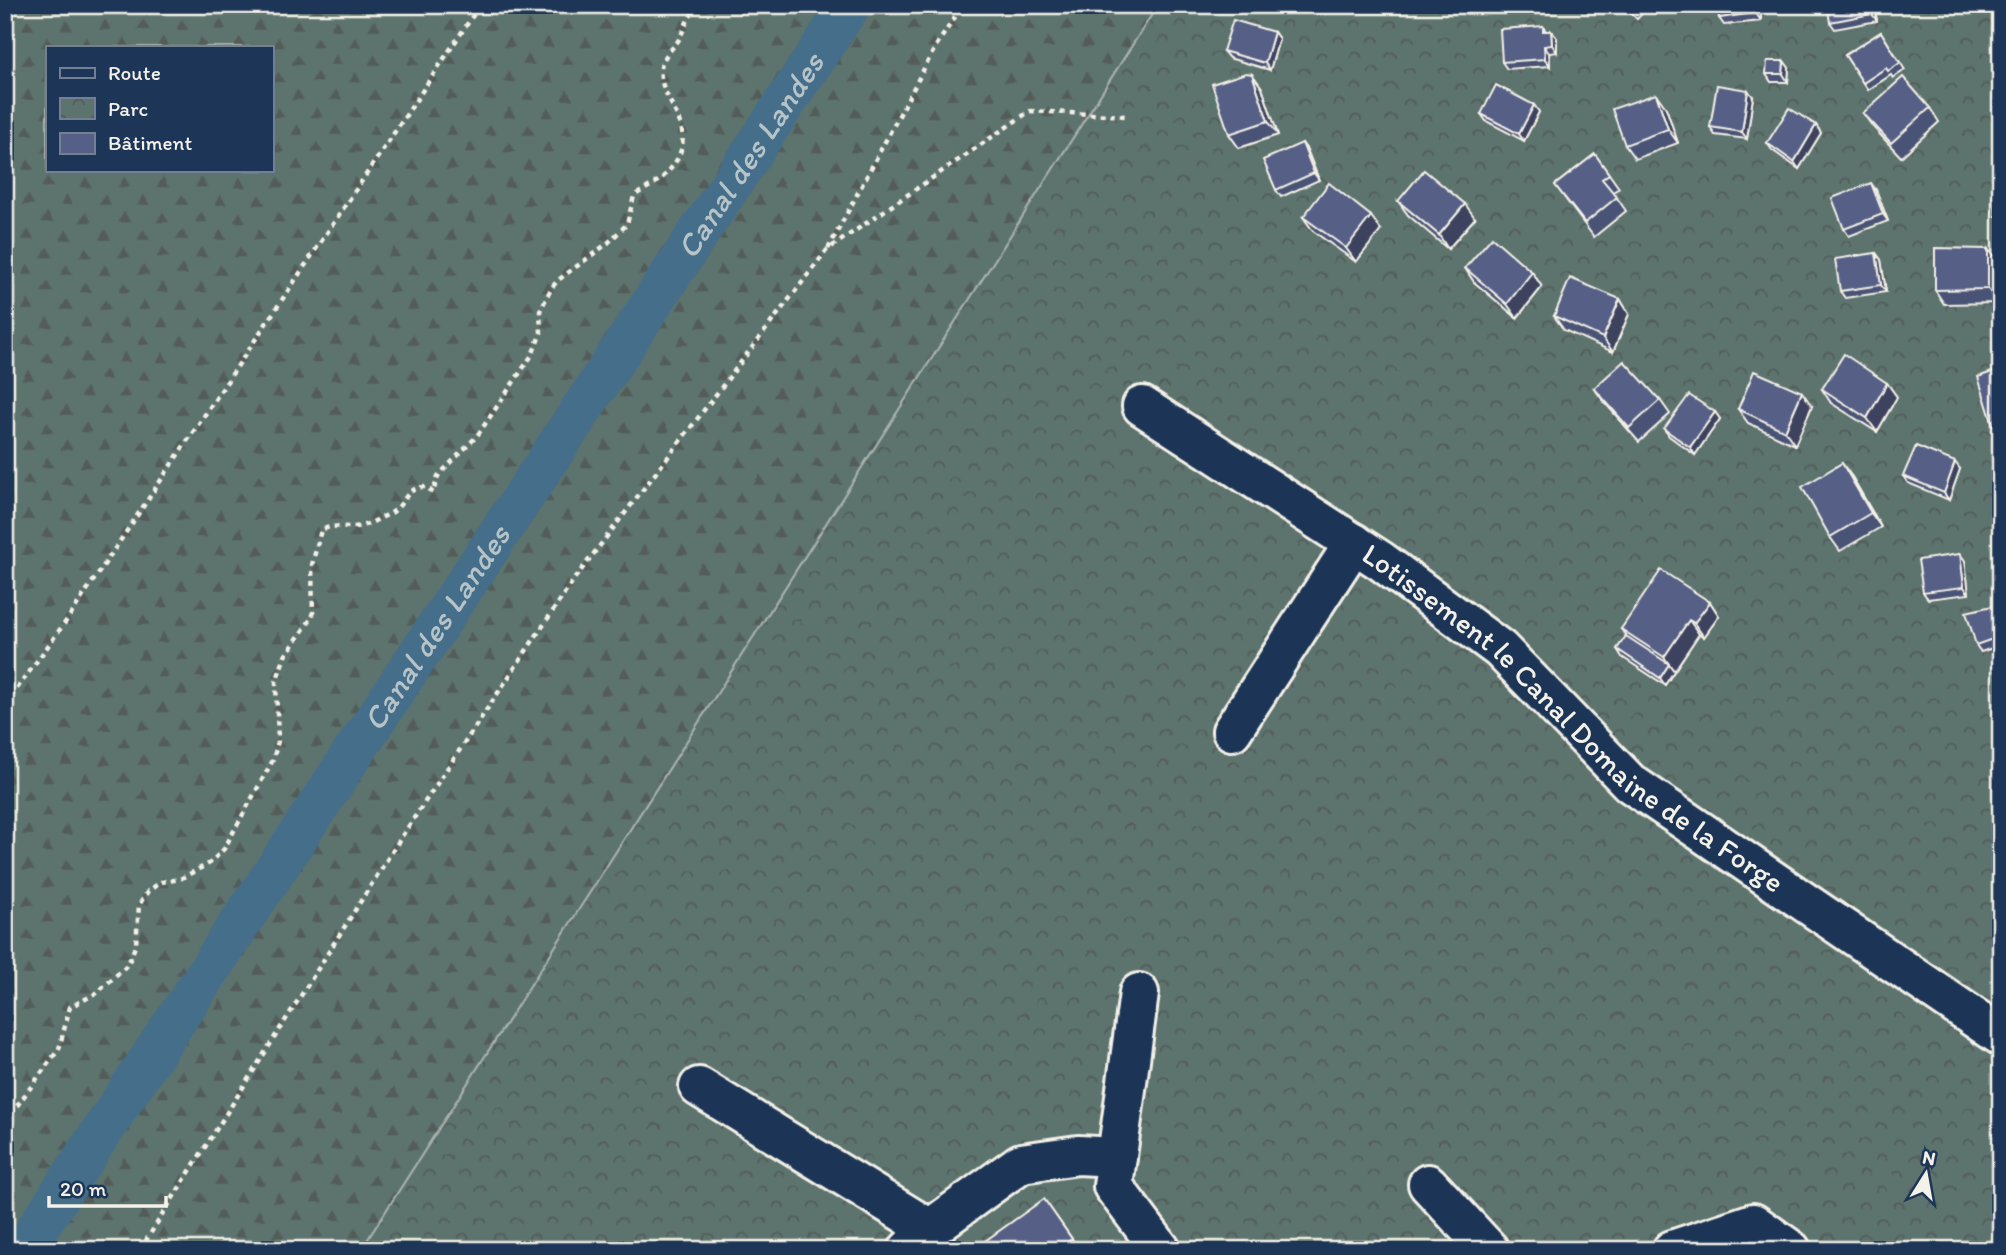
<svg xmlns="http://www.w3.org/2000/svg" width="2006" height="1255" viewBox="0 0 2006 1255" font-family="Itim,sans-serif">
<defs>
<pattern id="forest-firs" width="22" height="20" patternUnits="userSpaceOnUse" patternTransform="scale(1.75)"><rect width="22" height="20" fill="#5d736e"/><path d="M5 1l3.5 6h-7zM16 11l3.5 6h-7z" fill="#525b58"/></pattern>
<pattern id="park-crowns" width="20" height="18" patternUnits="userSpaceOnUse" patternTransform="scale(1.75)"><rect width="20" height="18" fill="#5d736e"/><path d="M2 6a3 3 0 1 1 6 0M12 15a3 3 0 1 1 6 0" fill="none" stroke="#525b58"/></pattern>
</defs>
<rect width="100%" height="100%" fill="#283e61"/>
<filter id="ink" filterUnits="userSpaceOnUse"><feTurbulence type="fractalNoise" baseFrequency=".0143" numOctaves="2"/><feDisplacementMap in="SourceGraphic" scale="14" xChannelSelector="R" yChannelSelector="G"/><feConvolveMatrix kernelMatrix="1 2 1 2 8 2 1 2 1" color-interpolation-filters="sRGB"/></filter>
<g filter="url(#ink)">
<path fill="url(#forest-firs)" stroke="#a8b2ab" stroke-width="2" fill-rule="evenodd" d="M5,5H1158L361,1250H5ZM47,47H271V170H47Z"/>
<path fill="url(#park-crowns)" stroke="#a8b2ab" stroke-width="2" d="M1158,5H2001V1250H361Z"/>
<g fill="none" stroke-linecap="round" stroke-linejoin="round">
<path stroke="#446e8a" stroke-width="42" id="s1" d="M23,1250L850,5"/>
<g stroke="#f4f1e8" stroke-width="44">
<g id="minor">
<path id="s2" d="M1142,406L1381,561L1500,649L1630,783L2001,1036"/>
<path d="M1232,731L1354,543"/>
<path d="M1139,993L1113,1186L1161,1250"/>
<path d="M699,1087L930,1229"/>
<path d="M1428,1184L1489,1250"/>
<path d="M908,1250L930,1229L1021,1163L1078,1155L1117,1157"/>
<path d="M1672,1250L1753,1223L1791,1250"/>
</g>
</g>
<g stroke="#f4f1e8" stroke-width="4.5" stroke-dasharray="5 5" stroke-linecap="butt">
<path d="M828,249L936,46L963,5"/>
<path d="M5,705L69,617L480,5"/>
<path d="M5,1122L59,1049L70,1007L97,993L128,964L136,944L139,905L148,891L161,882L180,879L210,863L224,849L273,760L278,741L276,682L285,656L313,616L312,565L321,530C332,525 341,527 353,527C365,527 379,519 389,514C406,506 404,486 427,487L433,493L438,476L477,436L532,355L541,333L540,311L551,289L557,281L608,243L627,224L634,196C644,189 656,184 665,175C711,128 651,99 662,63C665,55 673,48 678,41C686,27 687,15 701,5"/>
<path d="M140,1250L402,836L575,578L827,250L1030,111L1127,116"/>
</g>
<use href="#minor" stroke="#1d3557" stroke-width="38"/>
</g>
<g fill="#4a5374" stroke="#f4f1e8" stroke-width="2">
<path d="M1485,5H1509L1489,11Z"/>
<path d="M1623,5H1650L1637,19Z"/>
<path d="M1760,5L1761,21L1724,25L1719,18Z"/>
<path d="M1874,5L1877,21L1835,29L1830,22Z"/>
<path d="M1543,26L1546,31H1551L1557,38V52L1549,53L1550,66L1507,69L1502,62Z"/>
<path d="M1274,32L1279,39L1270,70L1229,58L1223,51Z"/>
<path d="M1881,32L1905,70L1893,78L1891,75L1868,90L1845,55Z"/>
<path d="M1784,61L1789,68L1788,82H1771L1766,74Z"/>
<path d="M1252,74L1262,88L1278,135L1239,148L1229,134Z"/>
<path d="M1753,97L1747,139L1715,135L1710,127Z"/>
<path d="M1534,105L1539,112L1524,141L1486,121L1481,114Z"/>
<path d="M1666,108L1678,143L1635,159L1625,145Z"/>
<path d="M1930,108L1939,122L1901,157L1873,127L1863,113Z"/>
<path d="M1816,125L1821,133L1799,169L1772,150L1767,143Z"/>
<path d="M1302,143L1307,150L1319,180L1281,197L1276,190Z"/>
<path d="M1595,154L1619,188L1613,192L1626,211L1594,237L1555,185Z"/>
<path d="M1876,190L1888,221L1849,236L1844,229Z"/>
<path d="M1398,201L1475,218L1448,249L1408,215Z"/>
<path d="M1303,217L1381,230L1356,262L1313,231Z"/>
<path d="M1876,253L1881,260L1886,292L1845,298L1840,291Z"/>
<path d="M1998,263V303L1944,304L1935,290Z"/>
<path d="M1465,268L1532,272L1542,287L1517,318L1474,282Z"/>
<path d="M1620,299L1629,314L1613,352L1564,330L1554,316Z"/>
<path d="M2001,369V438L1994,428Z"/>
<path d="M1887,383L1897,397L1877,432L1831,403L1822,389Z"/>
<path d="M1594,388L1660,400L1670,414L1639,442L1604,402Z"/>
<path d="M1812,406L1795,445L1748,423L1738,409Z"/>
<path d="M1715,412L1720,419L1695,455L1669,436L1664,429Z"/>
<path d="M1960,469L1949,500L1908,483L1903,476Z"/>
<path d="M1852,477L1881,527L1840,551L1830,537Z"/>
<path d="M1960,554L1965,561L1969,594L1928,599L1923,592Z"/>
<path d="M1710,602L1719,616L1704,637L1699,634L1665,685L1622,657L1617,649L1626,636L1621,629Z"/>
<path d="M2001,604V645L1981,652L1976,645Z"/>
<path d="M1044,1199L1080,1250H981Z"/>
</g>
<g fill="#3c435e" stroke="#f4f1e8" stroke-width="2">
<path d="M1756,5H1760L1761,21L1756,13Z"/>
<path d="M1871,5H1874L1877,21L1872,14Z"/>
<path d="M1551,31L1557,38V52L1552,45Z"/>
<path d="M1274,32L1279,39L1270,70L1265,63Z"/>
<path d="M1544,46L1549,53L1550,66L1545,59Z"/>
<path d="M1784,61L1789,68L1788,82L1783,74Z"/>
<path d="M1252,74L1262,88L1278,135L1268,121Z"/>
<path d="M1748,90L1753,97L1747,139L1742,132Z"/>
<path d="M1656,94L1666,108L1678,143L1668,129Z"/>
<path d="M1534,105L1539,112L1524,141L1519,134Z"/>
<path d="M1816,125L1821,133L1799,169L1794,162Z"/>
<path d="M1302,143L1307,150L1319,180L1314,173Z"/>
<path d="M1871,183L1876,190L1888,221L1883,214Z"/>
<path d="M1465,204L1475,218L1448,249L1439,235Z"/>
<path d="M1371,216L1381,230L1356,262L1346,248Z"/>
<path d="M1988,249L1998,263V303L1988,289Z"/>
<path d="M1876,253L1881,260L1886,292L1881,285Z"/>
<path d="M1532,272L1542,287L1517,318L1507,304Z"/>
<path d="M1620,299L1629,314L1613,352L1603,338Z"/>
<path d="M1887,383L1897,397L1877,432L1867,418Z"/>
<path d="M1802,392L1812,406L1795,445L1785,431Z"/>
<path d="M1715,412L1720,419L1695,455L1690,447Z"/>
<path d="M1955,462L1960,469L1949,500L1944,493Z"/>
<path d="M1842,463L1852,477L1881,527L1871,513Z"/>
<path d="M1960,554L1965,561L1969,594L1964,587Z"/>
<path d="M1710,602L1719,616L1704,637L1694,623Z"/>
<path d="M1689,620L1699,634L1674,671L1664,657Z"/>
<path d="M1669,664L1674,671L1665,685L1660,678Z"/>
</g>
<g fill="#566087" stroke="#f4f1e8" stroke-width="2">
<path d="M1718,5H1756V13L1719,18Z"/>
<path d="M1827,5H1871L1872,14L1830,22Z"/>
<path d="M1233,20L1274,32L1265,63L1223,51Z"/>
<path d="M1543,26V31H1551L1552,45L1544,46L1545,59L1502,62L1500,29Z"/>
<path d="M1881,32L1900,63L1888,71L1886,68L1863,83L1845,55Z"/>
<path d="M1767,61H1784L1783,74H1766Z"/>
<path d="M1246,73L1252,74L1268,121L1229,134L1212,84Z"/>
<path d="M1903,77L1930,108L1891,143L1863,113Z"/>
<path d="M1496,85L1534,105L1519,134L1481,114Z"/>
<path d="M1717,85L1748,90L1742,132L1710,127Z"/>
<path d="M1656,94L1668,129L1625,145L1612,109Z"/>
<path d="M1789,108L1816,125L1794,162L1767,143Z"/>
<path d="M1302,143L1314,173L1276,190L1263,160Z"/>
<path d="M1595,154L1609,174L1602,179L1617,197L1585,223L1555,185Z"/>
<path d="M1993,163H2001V216H1996Z"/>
<path d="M1424,170L1465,204L1439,235L1398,201Z"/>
<path d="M1329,183L1371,216L1346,248L1303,217Z"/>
<path d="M1871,183L1883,214L1844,229L1832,198Z"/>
<path d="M1492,237L1532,272L1507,304L1465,268Z"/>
<path d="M1935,248L1988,249V289L1935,290Z"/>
<path d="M1876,253L1881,285L1840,291L1835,259Z"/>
<path d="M1570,278L1620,299L1603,338L1554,316Z"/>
<path d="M1844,354L1887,383L1867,418L1822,389Z"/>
<path d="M1624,361L1660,400L1629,428L1594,388Z"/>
<path d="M2001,369V426L1994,428L1978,377Z"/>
<path d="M1754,371L1802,392L1785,431L1738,409Z"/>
<path d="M1689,395L1715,412L1690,447L1664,429Z"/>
<path d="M1916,446L1955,462L1944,493L1903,476Z"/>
<path d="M1842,463L1871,513L1830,537L1802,487Z"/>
<path d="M1960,554L1964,587L1923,592L1918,560Z"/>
<path d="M1661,570L1710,602L1694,623L1689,620L1664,657L1621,629Z"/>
<path d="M2001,604V636L1976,645L1966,612Z"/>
<path d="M1626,636L1669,664L1660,678L1617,649Z"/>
<path d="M1044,1199L1072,1239L1057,1250H981L978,1246Z"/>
</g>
</g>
<g text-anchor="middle" stroke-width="7" stroke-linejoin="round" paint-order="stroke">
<g font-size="30" fill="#f4f1e8" stroke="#1d3557">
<text dy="10" stroke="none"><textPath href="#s2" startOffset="534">Lotissement le Canal Domaine de la Forge</textPath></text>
</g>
<g font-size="32" font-style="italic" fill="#b6c3c7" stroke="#1d3557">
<text dy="11" stroke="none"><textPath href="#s1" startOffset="1314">Canal des Landes</textPath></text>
<text dy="11" stroke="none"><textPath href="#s1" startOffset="747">Canal des Landes</textPath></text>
</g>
</g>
<rect width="2006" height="1255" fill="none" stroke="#1d3557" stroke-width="28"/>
<rect x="14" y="14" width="1978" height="1227" fill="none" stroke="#f4f1e8" stroke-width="2.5" filter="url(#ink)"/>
<rect x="46" y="46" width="228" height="126" fill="#1d3557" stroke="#738091" stroke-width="2"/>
<rect x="60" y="68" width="35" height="10" fill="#1d3557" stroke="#738091" stroke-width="2"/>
<text x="108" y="80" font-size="21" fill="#f4f1e8">Route</text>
<rect x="60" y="98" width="35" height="21" fill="url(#park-crowns)" stroke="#738091" stroke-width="2"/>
<text x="108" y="116" font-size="21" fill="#f4f1e8">Parc</text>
<rect x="60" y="133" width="35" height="21" fill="#566087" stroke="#738091" stroke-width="2"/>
<text x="108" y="150" font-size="21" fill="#f4f1e8">Bâtiment</text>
<g transform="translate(1926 1174) rotate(11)" stroke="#1d3557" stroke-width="5" paint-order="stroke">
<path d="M0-5L12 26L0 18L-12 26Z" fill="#f4f1e8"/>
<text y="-10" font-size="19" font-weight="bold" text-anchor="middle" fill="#f4f1e8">N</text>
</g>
<path d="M49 1196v10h117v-10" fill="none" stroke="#f4f1e8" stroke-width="3.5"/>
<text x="60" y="1196" font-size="21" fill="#f4f1e8" stroke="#1d3557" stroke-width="5" paint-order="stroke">20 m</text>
</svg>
